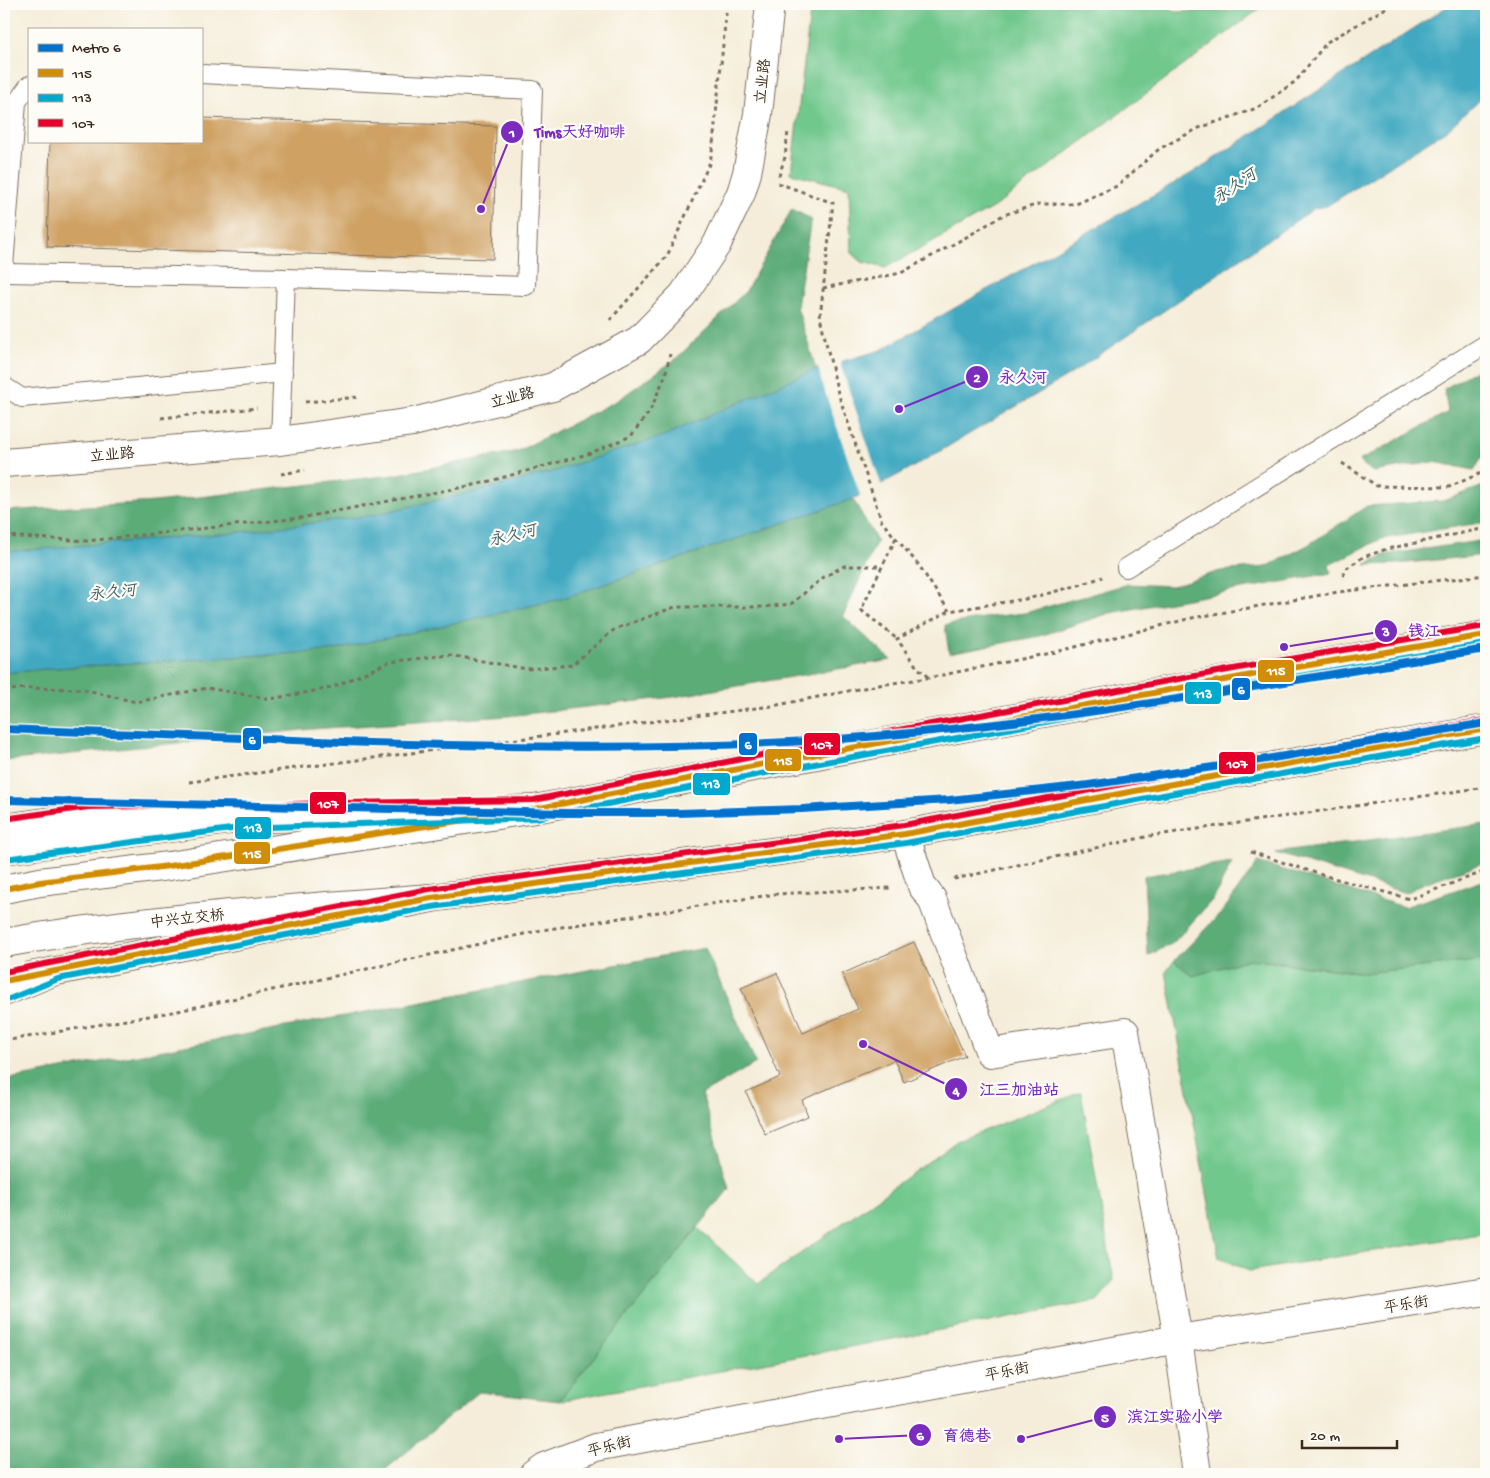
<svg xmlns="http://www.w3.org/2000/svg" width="1490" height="1478" viewBox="0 0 1490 1478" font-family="'Gochi Hand','LXGW WenKai TC',sans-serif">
<rect width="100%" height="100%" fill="#fdfcf7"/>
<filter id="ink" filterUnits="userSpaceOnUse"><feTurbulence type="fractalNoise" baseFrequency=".02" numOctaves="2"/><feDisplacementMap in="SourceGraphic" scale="10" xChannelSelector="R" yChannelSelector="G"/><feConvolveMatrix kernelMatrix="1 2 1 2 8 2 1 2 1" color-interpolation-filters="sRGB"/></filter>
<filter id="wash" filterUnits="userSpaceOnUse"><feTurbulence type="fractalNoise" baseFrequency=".0096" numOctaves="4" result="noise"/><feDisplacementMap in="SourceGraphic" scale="20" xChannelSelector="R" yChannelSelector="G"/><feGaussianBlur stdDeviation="1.12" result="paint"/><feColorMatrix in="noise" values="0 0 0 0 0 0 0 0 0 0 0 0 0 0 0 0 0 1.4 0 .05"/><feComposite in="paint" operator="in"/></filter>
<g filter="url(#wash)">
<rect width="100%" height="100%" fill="#f5edd9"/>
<g fill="#71c88d" stroke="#567956">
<path d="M811,4H1162L1176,12L1258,10L994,207L885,268L862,262L851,252L849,188L791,173Z"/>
<path d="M1249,959L1364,973L1486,960V1233L1249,1271L1219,1258L1166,972L1174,961L1193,976Z"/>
<path d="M1081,1092L1114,1281L1097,1301L559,1401L698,1228L758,1284L957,1141Z"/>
</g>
<g fill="#5cac78" stroke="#4c6b4b">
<path d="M792,209L811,219L797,307L816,369L664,436L549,473L475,492L368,516L233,533L4,552V511L155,502L394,475L518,451L618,400L677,358L746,291Z"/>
<path d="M1486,364V452L1474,470L1434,462L1373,472L1359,461L1448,412L1444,389Z"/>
<path d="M1486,485V522L1381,539L1329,565L1331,573L1110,613L1040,636L949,653L945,625L989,617L1025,613L1128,584L1172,586L1220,571L1266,567L1308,545L1367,506L1443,501Z"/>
<path d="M853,499L877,541L843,616L891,660L673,697L508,716L312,729L4,761V673L55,668L330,651L561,599Z"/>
<path d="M1486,540V555L1397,564L1365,565L1384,555Z"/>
<path d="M1486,824V862L1424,883L1406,893L1275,853Z"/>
<path d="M1232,862L1214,898L1173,943L1148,956L1144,876Z"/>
<path d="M1258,862L1404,907L1486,880V960L1364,973L1249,959L1193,976L1174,961L1223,911Z"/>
<path d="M705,948L756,1063L702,1094L729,1189L559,1401L479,1392L380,1474H4V1080Z"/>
</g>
<path fill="#41a9c1" stroke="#3e6a70" d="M1451,4H1486V95L1477,102L1448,129L1327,206L1315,208L1068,376L913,467L853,499L561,599L330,651L55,668L4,673V552L233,533L368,516L475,492L549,473L663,436L816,369L881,350L1192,173Z"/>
<path fill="#f5edd9" d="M840,360L842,370L882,487L861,498L821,380L818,366Z"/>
<g id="blocks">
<g fill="#cfa164">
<path d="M201,118L496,126L493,259L47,247L50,141H201Z"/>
<path d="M914,942L965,1056L904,1082L894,1060L802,1100L808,1116L765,1134L746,1092L780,1077L741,988L777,973L803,1033L858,1009L842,974Z"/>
</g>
</g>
</g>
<g filter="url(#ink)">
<use href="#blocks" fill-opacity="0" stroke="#7c6e5f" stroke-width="1"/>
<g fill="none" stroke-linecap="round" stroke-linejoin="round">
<g stroke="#7c6e5f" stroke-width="20">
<g id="lane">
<path d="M4,266L17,102L29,85"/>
<path d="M4,273L286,278L526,286L533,90L201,74"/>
<path d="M4,386L22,398L283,373"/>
<path d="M280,441L286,278"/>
<path d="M1126,568L1486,344"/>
</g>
</g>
<g stroke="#7c6e5f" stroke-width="30">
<g id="street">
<path d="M4,463L280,441L413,422L553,387L639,340L683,295L717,244L741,193L747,173L758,114L770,4"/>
<path d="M905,834L922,886L932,899L990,1053L1125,1032L1178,1339L1197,1474"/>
</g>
</g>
<g stroke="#7c6e5f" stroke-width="30">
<path id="secondary" d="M534,1474L544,1467L596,1447L1178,1339L1486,1291"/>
</g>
<g stroke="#7c6e5f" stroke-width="30">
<g id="primary">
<path d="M511,810L535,809C852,747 1169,689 1486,635"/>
<path d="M4,828L88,816L201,814"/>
<path d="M407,903L431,898L905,834L1183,782L1486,729"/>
<path d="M31,976L345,914"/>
</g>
</g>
<g stroke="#7c6e5f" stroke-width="30">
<g id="highway">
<path d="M4,850L238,819L414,813"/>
<path d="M4,889L40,882L169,866L535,809"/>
<path d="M4,943C145,918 288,909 431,898"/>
<path d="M4,992L55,971"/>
</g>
</g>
<g stroke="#7c6e5f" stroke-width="3" stroke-dasharray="4 4" stroke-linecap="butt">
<path d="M779,176L785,157L788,131"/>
<path d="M778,183L833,203L820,317L838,393L882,522L918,564L949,611"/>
<path d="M823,288L901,273L970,235L1003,215L1039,204H1076L1117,186L1159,149L1199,128L1257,108L1296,81L1327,42L1393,4"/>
<path d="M610,320L667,256L710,162L713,145L727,4"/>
<path d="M305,402L359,397"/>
<path d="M161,418L257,408"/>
<path d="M1342,463L1377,486L1449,487L1486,471"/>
<path d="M281,474L305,470"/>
<path d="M4,536L87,541L300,518L479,484L588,454L631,436L650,411L665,376L670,354"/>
<path d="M896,538L861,610L897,639"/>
<path d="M1343,576L1347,568L1363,557L1387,549L1486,528"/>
<path d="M928,677L917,667L897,639L949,611L1031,598L1079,585L1103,577"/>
<path d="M4,691L26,688L82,689L136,702L207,688L270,699L331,688L389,662L449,655L527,669L572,665L615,629L675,607H763L791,604L824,577L844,566H882"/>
<path d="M189,782L772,706L879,685L928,678L1055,652L1192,618L1338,592L1486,575"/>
<path d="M1251,852L1322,875L1410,899L1486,871"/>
<path d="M954,879L1150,836L1486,787"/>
<path d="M4,1041L178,1011L542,930L776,894L891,888"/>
</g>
<use href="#lane" stroke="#fff" stroke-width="18"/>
<use href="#street" stroke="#fff" stroke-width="28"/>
<use href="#secondary" stroke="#fff" stroke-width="28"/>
<use href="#primary" stroke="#fff" stroke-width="28"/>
<use href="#highway" stroke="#fff" stroke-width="28"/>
<g stroke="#fdfcf7" stroke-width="10">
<g id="bus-1">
<path d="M4,889L40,882L169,866L535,809L774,762L1274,671L1486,635"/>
<path d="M4,981L431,898L905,834L1183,782L1486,729"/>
</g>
</g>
<g stroke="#fdfcf7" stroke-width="10">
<g id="bus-2">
<path d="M5,859L239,828L536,818L776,771L1276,680L1486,644"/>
<path d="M7,1000L58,979L432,907L906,843L1185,791L1486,738"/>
</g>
</g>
<g stroke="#fdfcf7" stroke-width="10">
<g id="bus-3">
<path d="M4,819L88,807L534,800L772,753L1272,662L1485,626"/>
<path d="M4,972L429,889L904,825L1181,773L1484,720"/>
</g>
</g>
<use href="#bus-1" stroke="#d18d06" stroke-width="6"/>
<use href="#bus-2" stroke="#00a9ce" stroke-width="6"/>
<use href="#bus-3" stroke="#e4002b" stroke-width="6"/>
<g stroke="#fdfcf7" stroke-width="11">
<g id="metro-1">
<path d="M4,729C126,734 248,739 370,743C510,747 650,749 789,742C1024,730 1255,686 1486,649"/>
<path d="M4,800L565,813H678L802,809L949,800L1088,785L1248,762L1486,723"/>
</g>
</g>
<use href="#metro-1" stroke="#0072ce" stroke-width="8"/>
</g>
</g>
<g text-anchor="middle" stroke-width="4.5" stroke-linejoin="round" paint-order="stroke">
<g font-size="15" fill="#3b2a1e" stroke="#fdfcf7">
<text transform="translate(762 81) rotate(-84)" y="5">立业路</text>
<text transform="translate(512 397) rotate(-14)" y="5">立业路</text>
<text transform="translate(112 454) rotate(-5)" y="5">立业路</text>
<text transform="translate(187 918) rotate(-6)" y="5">中兴立交桥</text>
<text transform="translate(1406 1304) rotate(-9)" y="5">平乐街</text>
<text transform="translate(1007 1371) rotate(-11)" y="5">平乐街</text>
<text transform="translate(609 1446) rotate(-14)" y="5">平乐街</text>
</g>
<g font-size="16" font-style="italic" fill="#3d5d5f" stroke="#fdfcf7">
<text transform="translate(1234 185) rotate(-34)" y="6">永久河</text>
<text transform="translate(512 534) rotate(-13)" y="6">永久河</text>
<text transform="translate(112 591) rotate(-6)" y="6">永久河</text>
</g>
</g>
<path fill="none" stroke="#7b2cbf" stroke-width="2" d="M481 209L512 132M899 409L977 377M1284 647L1386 631M863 1044L956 1089M1021 1439L1105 1417M839 1439L920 1435"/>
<g fill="#7b2cbf" stroke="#fdfcf7" stroke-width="2">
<circle cx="481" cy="209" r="5"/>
<circle cx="899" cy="409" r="5"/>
<circle cx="1284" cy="647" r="5"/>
<circle cx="863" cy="1044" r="5"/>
<circle cx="1021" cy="1439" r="5"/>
<circle cx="839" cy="1439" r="5"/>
<circle cx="512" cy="132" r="12"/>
<circle cx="977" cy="377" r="12"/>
<circle cx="1386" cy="631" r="12"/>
<circle cx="956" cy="1089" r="12"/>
<circle cx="1105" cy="1417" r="12"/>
<circle cx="920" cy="1435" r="12"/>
</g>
<g font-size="15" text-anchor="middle" font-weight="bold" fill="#fff">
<text x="512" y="137">1</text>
<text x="977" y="382">2</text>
<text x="1386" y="636">3</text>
<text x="956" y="1095">4</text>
<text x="1105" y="1422">5</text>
<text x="920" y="1440">6</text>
</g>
<g font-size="16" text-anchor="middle" font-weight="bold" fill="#7b2cbf" stroke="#fdfcf7" stroke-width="4.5" stroke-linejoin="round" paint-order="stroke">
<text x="580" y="137">Tims天好咖啡</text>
<text x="1023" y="383">永久河</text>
<text x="1424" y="636">钱江</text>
<text x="1019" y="1095">江三加油站</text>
<text x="1175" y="1422">滨江实验小学</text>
<text x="967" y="1441">育德巷</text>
</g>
<g stroke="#fdfcf7" stroke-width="2">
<rect x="1257" y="659" width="38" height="24" rx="5" fill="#d18d06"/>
<rect x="1231" y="677" width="20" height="24" rx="5" fill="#0072ce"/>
<rect x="1184" y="681" width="38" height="24" rx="5" fill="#00a9ce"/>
<rect x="242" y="727" width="20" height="24" rx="5" fill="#0072ce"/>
<rect x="738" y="732" width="20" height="24" rx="5" fill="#0072ce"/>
<rect x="803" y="732" width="38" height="24" rx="5" fill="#e4002b"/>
<rect x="764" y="748" width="38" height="24" rx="5" fill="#d18d06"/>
<rect x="1218" y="751" width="38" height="24" rx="5" fill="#e4002b"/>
<rect x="692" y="772" width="39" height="24" rx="5" fill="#00a9ce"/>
<rect x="309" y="791" width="38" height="24" rx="5" fill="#e4002b"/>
<rect x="234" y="816" width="38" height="24" rx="5" fill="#00a9ce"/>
<rect x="233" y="841" width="38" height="24" rx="5" fill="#d18d06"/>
</g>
<g font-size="14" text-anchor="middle" font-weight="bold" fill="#fff">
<text x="1276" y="675">115</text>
<text x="1241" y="694">6</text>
<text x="1203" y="698">113</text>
<text x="252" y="744">6</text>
<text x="748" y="749">6</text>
<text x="822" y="749">107</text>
<text x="783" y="765">115</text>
<text x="1237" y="768">107</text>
<text x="711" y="788">113</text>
<text x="328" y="808">107</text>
<text x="253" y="832">113</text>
<text x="252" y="858">115</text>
</g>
<rect width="1490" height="1478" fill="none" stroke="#fdfcf7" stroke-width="20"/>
<rect x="28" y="28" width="175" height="115" fill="#fdfcf7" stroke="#afa8a0"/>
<rect x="38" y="44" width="25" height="8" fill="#0072ce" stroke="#afa8a0"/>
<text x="72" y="52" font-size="15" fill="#3b2a1e">Metro 6</text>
<rect x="38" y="69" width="25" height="8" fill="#d18d06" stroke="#afa8a0"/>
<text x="72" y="78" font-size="15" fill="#3b2a1e">115</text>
<rect x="38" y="94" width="25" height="8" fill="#00a9ce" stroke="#afa8a0"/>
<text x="72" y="102" font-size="15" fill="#3b2a1e">113</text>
<rect x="38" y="119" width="25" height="8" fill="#e4002b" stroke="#afa8a0"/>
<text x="72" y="128" font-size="15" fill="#3b2a1e">107</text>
<path d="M1302 1440v8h95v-8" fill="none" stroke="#3b2a1e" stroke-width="2.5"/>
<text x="1310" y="1440" font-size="15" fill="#3b2a1e" stroke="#fdfcf7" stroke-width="4" paint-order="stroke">20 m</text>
</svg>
